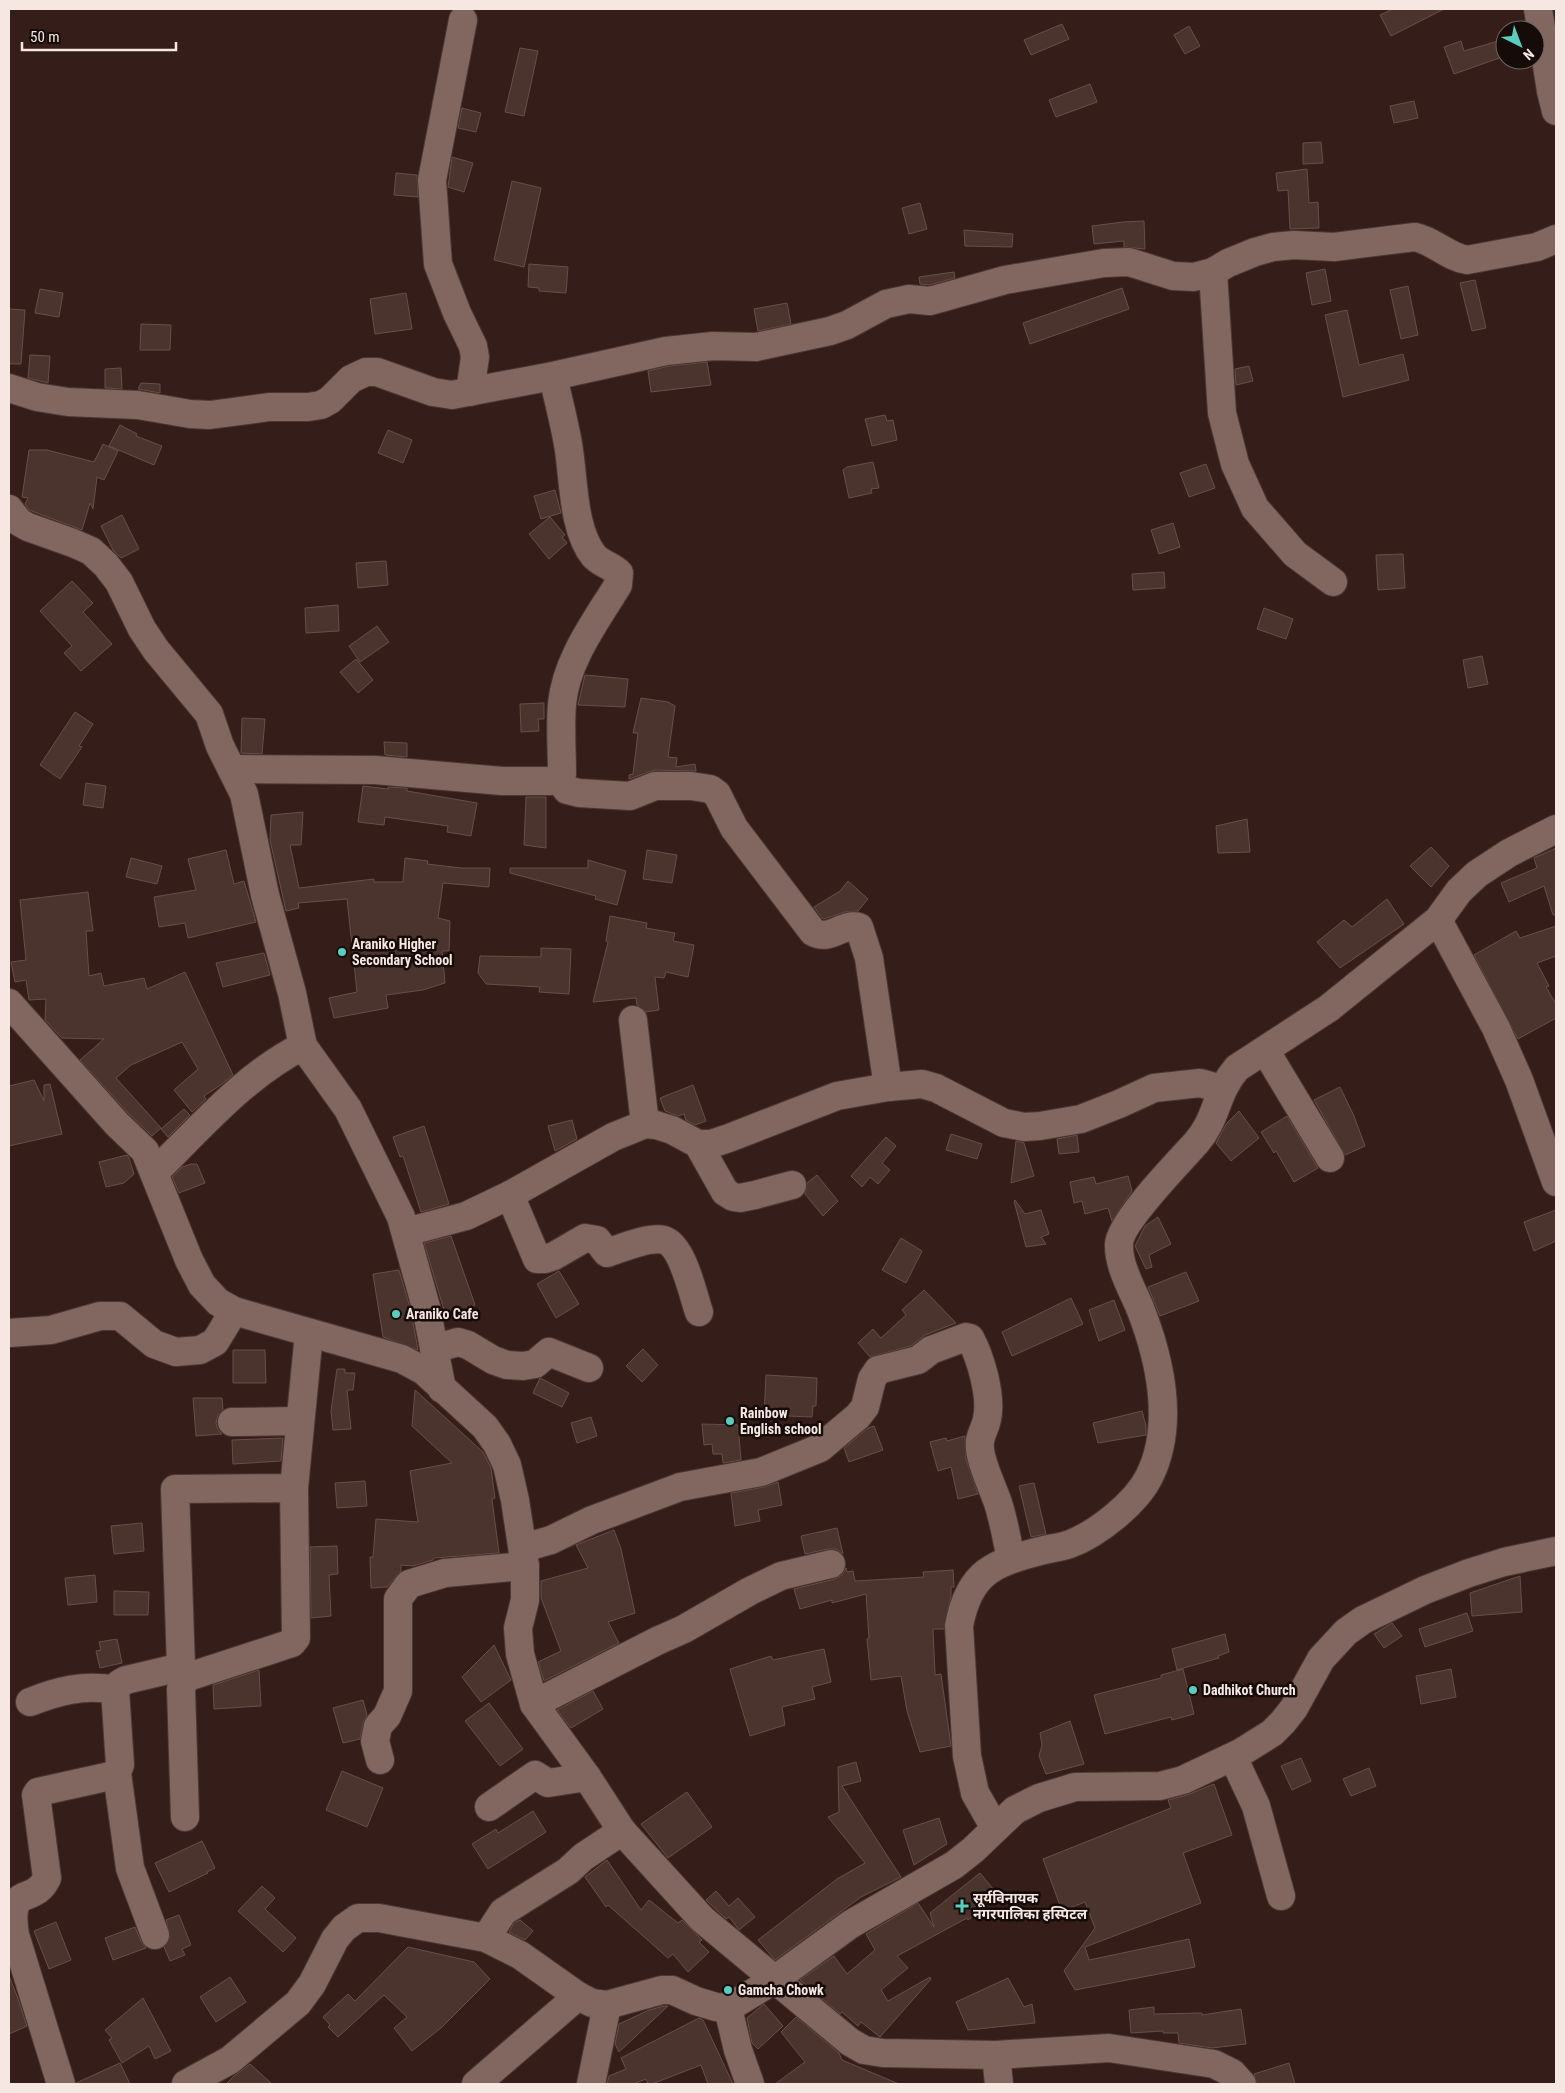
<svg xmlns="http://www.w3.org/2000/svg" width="1565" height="2093" viewBox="0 0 1565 2093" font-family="'Roboto Condensed','Noto Sans Devanagari',sans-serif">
<rect width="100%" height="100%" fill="#351e19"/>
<g fill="#4c342e" stroke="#694e48">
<path d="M1393,9H1444L1391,36L1380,15Z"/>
<path d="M1062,24L1069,39L1031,55L1024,40Z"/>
<path d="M1189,26L1200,46L1185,54L1174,35Z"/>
<path d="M1505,39V56L1454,74L1444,47L1461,41L1464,51Z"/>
<path d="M520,48L538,51L524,116L505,112Z"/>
<path d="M1090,84L1097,102L1056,117L1049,100Z"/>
<path d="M1414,101L1418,118L1394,123L1390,106Z"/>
<path d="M462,108L481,113L476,132L458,128Z"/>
<path d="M1321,142L1323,163L1303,164V143Z"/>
<path d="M452,157L473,163L464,192L448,187Z"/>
<path d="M1307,169L1309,203L1318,202L1319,228L1290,229L1288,190L1278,191L1276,173Z"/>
<path d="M396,173L417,175L418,197L394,195Z"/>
<path d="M512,181L541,188L524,267L494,260Z"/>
<path d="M920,203L927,229L909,234L902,208Z"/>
<path d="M1144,221L1145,249L1124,247V241L1094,244L1092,226L1123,222Z"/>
<path d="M964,230L1013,234L1012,247L965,246Z"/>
<path d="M529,264L568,267L566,293L539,291V288L528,287Z"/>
<path d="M1325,269L1331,301L1312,305L1306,273Z"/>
<path d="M954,272L955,278L929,285L920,284L919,277Z"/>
<path d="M1475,280L1486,328L1472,331L1460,283Z"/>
<path d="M1408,286L1418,335L1401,339L1390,290Z"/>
<path d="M1122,288L1129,309L1030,344L1023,323Z"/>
<path d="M40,289L63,293L59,317L35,313Z"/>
<path d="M406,293L412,329L375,334L370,299Z"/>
<path d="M787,303L791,324L758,331L754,309Z"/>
<path d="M9,309L25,310L21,364H9Z"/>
<path d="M1347,310L1359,365L1403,354L1409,380L1343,397L1325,315Z"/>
<path d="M141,324L171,325L170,350H140Z"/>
<path d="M30,355L50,356L48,383L28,378Z"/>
<path d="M707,362L711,385L651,392L648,371L669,366Z"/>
<path d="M1249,366L1253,381L1236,385L1235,369Z"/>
<path d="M121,368L122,389L105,388V369Z"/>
<path d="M141,383L160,384V393L138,389Z"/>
<path d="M885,415L887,421L893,420L897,440L872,446L865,419Z"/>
<path d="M120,425L137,434L136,436L162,446L154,465L109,446Z"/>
<path d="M388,430L412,440L403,463L378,453Z"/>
<path d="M103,444L118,451L104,480L97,477L93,509L90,503L82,530L29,510L25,504L28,498L22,497L29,450H47L94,462Z"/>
<path d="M873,462L879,488L871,489L872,493L849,498L843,470L847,467Z"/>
<path d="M1206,464L1215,488L1189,497L1180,473Z"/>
<path d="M555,490L561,513L541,519L534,496Z"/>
<path d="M122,515L139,549L121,558L113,550L101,526Z"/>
<path d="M550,517L565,535L562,537L567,543L549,559L529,534Z"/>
<path d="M1173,523L1180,547L1159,554L1151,530Z"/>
<path d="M1403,554L1405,588L1378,590L1376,555Z"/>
<path d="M386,561L388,585L358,588L356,563Z"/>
<path d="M1164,572L1165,588L1133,590L1132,574Z"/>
<path d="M72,581L93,603L83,612L112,644L81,671L64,653L72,646L40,611Z"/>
<path d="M338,605L339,631L306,633L305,608Z"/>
<path d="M1264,608L1293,619L1286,639L1257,629Z"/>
<path d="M377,626L389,642L360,662L349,646Z"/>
<path d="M1482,656L1488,684L1468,688L1463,660Z"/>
<path d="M356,659L373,680L358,693L340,672Z"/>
<path d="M585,675L628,679L625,707L578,705Z"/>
<path d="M641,698L668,702L675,706L668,757L677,758L676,767L695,764L696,771L655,770L629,779V775L633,774L638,733H633Z"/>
<path d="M544,703V719H538L539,731L521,732L520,704Z"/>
<path d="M75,712L93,724L79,746L82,747L60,779L40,765Z"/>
<path d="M242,718L265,719L262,754L241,753Z"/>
<path d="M384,742L407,743V757L385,755Z"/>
<path d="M86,783L106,786L103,808L83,805Z"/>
<path d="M363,786L388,789V787L407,788V791L477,803L471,836L447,832L448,826L385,817L384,825L358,822Z"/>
<path d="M526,797H546V848L524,845Z"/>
<path d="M303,812L301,845H290L299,888L374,879V882H403L405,858L428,861L427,864L461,868H490L489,887L443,883L438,918L450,921L449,951H442L445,983L423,990L386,995L388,1008L334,1018L329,998L357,992L347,899L298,903L299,908L286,911L270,840L271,815Z"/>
<path d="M1247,819L1250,852L1218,853L1216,826Z"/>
<path d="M1431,847L1449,866L1431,887L1410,866Z"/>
<path d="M1556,848V915H1553L1544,886L1509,902L1501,883L1537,868L1534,858Z"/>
<path d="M226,850L234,884L244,881L256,922L188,938L185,923L159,927L154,897L196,890L188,859Z"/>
<path d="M647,850L677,855L672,883L643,879Z"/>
<path d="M131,858L162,866L157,884L126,877Z"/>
<path d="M588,860L626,871L617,905L595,899L596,896L510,873V868H588Z"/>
<path d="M848,881L868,899L858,911L845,912L823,919L814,907L840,891Z"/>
<path d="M88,892L93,931H86L89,976L101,973L104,986L144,978L147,989L185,972L233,1075L222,1084L204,1096L206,1099L192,1112L174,1090L198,1069L182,1042L131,1065L116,1078L161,1128L152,1136L128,1113L80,1060L104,1039L62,1038L45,1020L46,999L29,1000L26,980L15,982L11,962L26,960L20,900Z"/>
<path d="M1387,899L1404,924L1340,968L1317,942L1344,920L1352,927Z"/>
<path d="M610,916L647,923L646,928L675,933L673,941L694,945L688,977L666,972L664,978L655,977L659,1010L646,1012L637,1005L636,998L593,1002L608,942L606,941Z"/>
<path d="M1556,926V956L1537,963L1549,986L1546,987L1556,1004V1018L1518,1039L1474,955L1516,931L1520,938Z"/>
<path d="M541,948L571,949L569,994L539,992L540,987L486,984L478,973L480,956L541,957Z"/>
<path d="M264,953L270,975L223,987L216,963Z"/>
<path d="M34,1080L44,1101V1085L50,1084L62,1134L9,1146V1086Z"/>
<path d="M693,1085L706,1121L695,1125L686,1120L684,1114L678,1116L665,1111L660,1098Z"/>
<path d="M1340,1087L1354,1116L1365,1146L1345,1155L1314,1100Z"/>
<path d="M184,1109L190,1115L168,1137L161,1129Z"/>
<path d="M1239,1111L1259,1138L1231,1161L1216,1143L1227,1123Z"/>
<path d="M1287,1116L1318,1168L1294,1182L1276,1151L1274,1153L1261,1132Z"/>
<path d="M572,1120L577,1139L555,1151L548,1126Z"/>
<path d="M424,1126L449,1204L421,1212L403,1156L400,1157L393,1137Z"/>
<path d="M951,1134L982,1144L977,1159L946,1150Z"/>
<path d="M1077,1135L1079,1152L1059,1154L1057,1139Z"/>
<path d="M886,1137L896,1146L882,1163L890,1170L878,1184L870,1177L862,1187L851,1176Z"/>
<path d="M1016,1141L1024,1143L1034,1176L1011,1183Z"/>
<path d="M127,1155L129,1158L134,1174L124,1183L106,1187L99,1162Z"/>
<path d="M191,1164H197L205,1183L179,1193L172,1177L182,1167Z"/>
<path d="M817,1175L838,1201L823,1216L805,1194L807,1183Z"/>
<path d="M1128,1176L1132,1191L1112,1221L1108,1208L1085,1214L1082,1201L1074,1203L1070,1182L1094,1177L1096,1184Z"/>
<path d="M1015,1200L1025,1214L1041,1210L1049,1234L1041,1237L1046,1244L1026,1247L1014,1201Z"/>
<path d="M1556,1210V1241L1534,1251L1524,1222Z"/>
<path d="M1158,1217L1171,1244L1149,1255L1152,1267L1146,1269L1135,1246L1145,1226Z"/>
<path d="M451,1236L475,1305L447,1320L424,1243Z"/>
<path d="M901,1238L922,1251L906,1283L882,1270Z"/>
<path d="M399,1270L411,1311L418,1350L383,1337L373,1274Z"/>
<path d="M559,1271L579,1304L556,1318L537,1284Z"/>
<path d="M1186,1272L1199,1301L1160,1316L1148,1287Z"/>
<path d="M924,1290L956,1323L925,1335L911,1346L870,1357L858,1343L873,1329L881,1338L906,1315L902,1310Z"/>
<path d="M1071,1298L1083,1324L1012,1356L1002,1332Z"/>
<path d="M1114,1300L1125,1330L1099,1341L1089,1310Z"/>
<path d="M643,1349L658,1365L642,1382L626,1366Z"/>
<path d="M233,1350H265L266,1383H233Z"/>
<path d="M337,1369H345V1373H355L353,1390H347L351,1429L333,1430L331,1411Z"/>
<path d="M766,1375L817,1378L816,1406H813L812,1417L764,1415Z"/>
<path d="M540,1378L569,1393L562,1407L533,1393Z"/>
<path d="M415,1390L483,1452L491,1468L495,1498L492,1499L499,1553L434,1558L433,1560L413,1566L401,1565V1571L387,1587L371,1588L370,1557H373L376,1519L418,1522L410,1471L452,1463L412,1426Z"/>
<path d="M193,1398H222L223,1410L218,1415L216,1423L218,1430L222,1434L196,1436Z"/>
<path d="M1142,1411L1146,1426V1435L1098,1443L1093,1423Z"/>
<path d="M591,1417L597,1436L577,1443L571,1423Z"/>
<path d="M702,1424L738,1425L741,1460L723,1463L722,1454H713L712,1444L704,1445Z"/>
<path d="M874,1426L883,1450L849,1462L844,1448L868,1428Z"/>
<path d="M965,1436L966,1459L978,1494L958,1499L951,1467L938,1471L930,1442L946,1438L947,1441Z"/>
<path d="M283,1438L281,1461L233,1464L232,1440Z"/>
<path d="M365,1481L367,1506L337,1508L335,1483Z"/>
<path d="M778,1482L782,1505L758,1510L760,1521L735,1526L731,1493L764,1487Z"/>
<path d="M1034,1483L1046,1534L1031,1537L1019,1486Z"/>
<path d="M142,1523L144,1551L114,1554L111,1526Z"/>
<path d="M837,1528L843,1554L836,1549H828L805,1554L801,1536Z"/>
<path d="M614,1530L621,1549L635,1613L608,1622L619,1643L544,1681L538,1662L561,1651L541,1598V1581L588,1568L576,1545Z"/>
<path d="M337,1546L338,1574L329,1575L331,1616L311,1618L310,1547Z"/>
<path d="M846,1568L847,1572L853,1571L855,1581L924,1577L923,1572L953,1570L954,1587H951V1596L944,1629H933L935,1675L941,1674L951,1746L920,1752L907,1711L901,1676L871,1680L867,1639L869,1638L866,1594L832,1603V1600L800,1609L794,1589L835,1579L842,1575Z"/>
<path d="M95,1575L97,1602L68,1605L65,1578Z"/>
<path d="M1520,1576L1522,1612L1472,1616L1470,1593Z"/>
<path d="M114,1591L149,1592L148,1615H114Z"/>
<path d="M1467,1613L1473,1631L1425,1647L1419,1629Z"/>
<path d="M1392,1623L1402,1636L1384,1648L1374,1634Z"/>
<path d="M1225,1634L1229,1652L1218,1656L1219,1658L1177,1670L1172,1649Z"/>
<path d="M117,1639L122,1663L100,1668L96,1651L101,1650L99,1642Z"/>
<path d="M494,1645L511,1680L481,1702L462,1677Z"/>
<path d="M824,1649L831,1682L812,1687L815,1699L782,1707L785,1725L750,1736L730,1669L771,1656L773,1660Z"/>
<path d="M1183,1669L1194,1714L1172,1720L1171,1717L1105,1734L1094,1695L1161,1678V1675Z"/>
<path d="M1451,1669L1456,1697L1421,1704L1416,1676Z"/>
<path d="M259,1670L261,1706L214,1709L213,1685Z"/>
<path d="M593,1691L603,1709L571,1728L557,1710Z"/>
<path d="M363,1700L367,1715L363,1723L360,1739L343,1743L333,1708Z"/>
<path d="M489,1703L523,1749L500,1766L465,1721Z"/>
<path d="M1070,1721L1084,1764L1046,1774L1039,1756L1042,1745L1040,1733Z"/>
<path d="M1301,1758L1311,1781L1292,1790L1281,1766Z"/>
<path d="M856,1762L861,1781L842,1786L901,1877L861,1897L775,1960L758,1940L837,1879L865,1863L828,1817L839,1812L838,1767Z"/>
<path d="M1369,1768L1376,1786L1351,1796L1343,1779Z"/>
<path d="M342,1771L383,1788L367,1827L326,1810Z"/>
<path d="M1214,1784L1232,1835L1183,1853L1201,1903L1085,1947L1089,1960L1189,1939L1195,1967L1075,1990L1064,1971L1095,1928L1085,1902L1062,1911L1043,1859L1171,1808L1168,1800L1187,1795Z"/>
<path d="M687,1792L712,1827L668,1858L641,1824Z"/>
<path d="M533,1811L546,1832L488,1869L472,1844L496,1829L498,1833Z"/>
<path d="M939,1818L947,1844L914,1865L903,1830Z"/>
<path d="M202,1841L215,1868L207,1872L208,1873L169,1892L155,1863Z"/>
<path d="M607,1860L641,1910L649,1900L678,1923L682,1920L702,1940L699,1942L709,1952L688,1972L673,1954L668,1958L608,1905L606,1907L585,1877Z"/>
<path d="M980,1873L999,1896L968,1920L967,1918L897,1956L908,1968L881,1990L888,2001L930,1977L931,1979L880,2037L861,2022L858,2026L842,2012L840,2014L800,1980L834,1956L847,1974L875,1950L866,1934L918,1903L934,1927L930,1913Z"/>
<path d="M262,1886L275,1898L265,1909L296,1938L283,1952L238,1911Z"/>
<path d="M716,1891L729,1906L738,1898L755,1917L739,1930L729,1917L726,1919L706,1900Z"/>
<path d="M179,1915L191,1945L182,1949L185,1955L170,1961L164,1947L170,1937L166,1920Z"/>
<path d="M520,1920L533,1931L525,1940L509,1932L514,1923Z"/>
<path d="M56,1922L71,1960L49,1969L34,1931Z"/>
<path d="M135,1927L141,1941L146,1948L113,1960L105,1938Z"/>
<path d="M408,1947L474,1962L490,1979L442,2027L412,2051L394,2028L407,2017L384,1995L338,2037L328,2027L330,2025L323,2017L348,1994L355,2001Z"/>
<path d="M9,1976L17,1996L27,2026L9,2034Z"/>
<path d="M230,1977L246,2002L216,2022L200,1997Z"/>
<path d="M1008,1978L1024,2007L1032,2004L1035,2023L968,2030L956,2002Z"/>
<path d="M143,1998L171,2051L155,2059L149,2046L122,2063L109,2040L112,2038L105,2030Z"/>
<path d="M764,2004L783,2026L758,2049L752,2043L747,2018Z"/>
<path d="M664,2006H668L619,2052L615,2044L619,2024L649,2010Z"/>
<path d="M1154,2007V2014L1202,2013V2015L1241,2009L1246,2044L1212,2048L1179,2043L1178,2033H1163V2031L1131,2033L1129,2010Z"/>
<path d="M796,2017L839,2053L842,2060L899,2084H775L805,2062L781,2032Z"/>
<path d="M699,2018L703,2020L733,2084H708L701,2065L652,2084H648L646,2079L633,2084H607L609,2076L626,2069L621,2058Z"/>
<path d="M120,2063L130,2084H76V2083Z"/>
<path d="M1289,2063L1295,2084H1257L1254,2074Z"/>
<path d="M250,2064L272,2084H226L234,2076Z"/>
</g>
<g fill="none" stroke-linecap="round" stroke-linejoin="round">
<g stroke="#4b3835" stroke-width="30">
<g id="minor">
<path d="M1538,9L1551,91L1556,111"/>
<path d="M463,20L432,180L438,264L457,313L473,346L475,357L470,392"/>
<path d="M1213,272L1222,413L1235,464L1255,508L1295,554L1333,582"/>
<path d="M9,388L37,397L68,402L138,405L190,414L210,415L269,407H308L321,405L330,400L351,379L366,372H377L433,392L452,395L553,376L666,351L713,346L756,347L830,331L847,325L886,304L909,299L930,301L1005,280L1104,263L1129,262L1173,276L1194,277L1213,272L1228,263L1255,252L1273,247L1294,245L1334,247L1415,237C1434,241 1448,257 1467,260L1537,247L1556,239"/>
<path d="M9,509L19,522L28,527L73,543L91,551L106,565L119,582L142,629L156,650L209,714L220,746L244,794L265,895L292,993L303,1046L348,1109L401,1217L426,1307L442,1389"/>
<path d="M232,769L375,770L502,781H551L558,778L562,774C562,751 560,726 562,704C566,660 596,621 618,585L619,573C612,566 600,563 594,556C572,529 574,477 568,444C564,421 558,399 553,376"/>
<path d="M558,778L567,790L579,793L630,796L655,786H691L710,789L717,794L734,828L813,932C830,942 843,922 859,927L869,958L888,1087L837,1096L729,1138L711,1144H698"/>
<path d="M1438,920L1496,1028L1519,1080L1556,1182"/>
<path d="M9,1003L117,1124L145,1151L189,1260L202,1285L218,1302L234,1311L402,1359L424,1371L485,1427L497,1444L507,1465L515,1500L525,1566V1600L518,1628L520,1654L534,1704L587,1777L622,1831L702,1919L850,2042L864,2050L883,2053L996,2055L1109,2048L1214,2064L1232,2073L1242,2084"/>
<path d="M633,1020L645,1124"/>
<path d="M1265,1050L1330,1158"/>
<path d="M888,1087L922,1084L936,1088L1004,1123L1024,1127L1040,1126L1081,1119L1119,1104L1154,1088L1200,1083L1222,1089"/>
<path d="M155,1172C201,1127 245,1075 303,1046"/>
<path d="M510,1195L537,1259H545L554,1256L585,1238L597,1240L607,1253C622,1248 649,1236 664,1240C683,1246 693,1295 699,1312"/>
<path d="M406,1232L466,1216L510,1195L613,1137L645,1124L656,1125L672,1130L698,1144L725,1192L733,1197L740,1198L755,1195L792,1185"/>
<path d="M9,1333L51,1330L100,1316H120L154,1344L176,1352L200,1350L215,1342L234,1311"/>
<path d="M434,1349L458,1342L468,1345L493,1360L507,1365L523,1366L535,1364L549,1352L589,1368"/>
<path d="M232,1422L300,1421"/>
<path d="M294,1488L175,1489L181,1667L183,1671L191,1676L292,1643L296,1638L294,1488L309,1333"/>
<path d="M523,1548L551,1540L592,1520L680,1487L761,1472L820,1448L858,1416L865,1407L872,1379L878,1370L918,1360L931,1350L966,1337L970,1338C981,1358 992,1397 987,1419C985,1430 978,1437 980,1449C981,1464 993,1488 998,1503C1004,1521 1007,1541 1011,1559"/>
<path d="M30,1702C58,1691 84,1684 115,1690"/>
<path d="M534,1704L657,1641L684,1629L750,1591L781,1576L831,1564"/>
<path d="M1233,1757L1256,1806L1281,1896"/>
<path d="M380,1760L375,1741L378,1726L387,1716L398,1691V1599L409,1584L445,1573L525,1566"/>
<path d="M117,1773L130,1868L155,1935"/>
<path d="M489,1807L535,1775L548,1783L587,1777"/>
<path d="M185,1817L181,1689L186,1674"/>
<path d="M995,1828L975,1793L967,1756L959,1626C969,1571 994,1563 1044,1550C1053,1548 1062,1547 1070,1544C1097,1534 1136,1503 1149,1477C1175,1425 1160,1359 1140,1308C1132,1289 1118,1265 1119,1244C1120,1222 1179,1162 1196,1143C1218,1118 1215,1093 1237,1068L1329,1008L1438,920L1459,891L1477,874L1509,853L1556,829"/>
<path d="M486,1938L503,1912L568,1871L583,1857L622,1831"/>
<path d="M728,2008L774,1980L851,1924L954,1865L973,1850L1015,1810L1039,1798L1075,1787L1160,1786L1183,1780L1240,1753L1272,1733L1283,1722L1294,1708L1321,1659L1346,1632L1363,1620L1425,1590L1469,1573L1504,1562L1556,1551"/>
<path d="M728,2008L738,2050L750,2084"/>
<path d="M996,2055L999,2084"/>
<path d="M61,2084L15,1935C7,1880 33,1908 47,1878L36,1795L38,1792L115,1775L120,1765L115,1690L119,1684L126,1680L181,1667"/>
<path d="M186,2084L230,2060L298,2003L312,1984L335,1939L344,1928L358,1918H379L486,1938L520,1955L578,1996L592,2003L607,2005L662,1990H672L696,2001L716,2007L728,2008"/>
<path d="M476,2084L578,1996"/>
<path d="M591,2084L607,2005"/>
</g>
</g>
<use href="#minor" stroke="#826760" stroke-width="28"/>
</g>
<g fill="#59cebe" stroke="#150b09" stroke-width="2">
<circle cx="342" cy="952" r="5"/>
<circle cx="396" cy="1314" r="5"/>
<circle cx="730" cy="1421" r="5"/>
<circle cx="1193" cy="1690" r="5"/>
<path d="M959.5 1898.5h5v5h5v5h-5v5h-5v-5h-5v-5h5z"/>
<circle cx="728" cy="1990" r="5"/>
</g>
<g text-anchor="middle" stroke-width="5" stroke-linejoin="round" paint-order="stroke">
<g font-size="14" font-weight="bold" fill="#f7e7e3" stroke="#150b09" text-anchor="start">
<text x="352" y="949">Araniko Higher<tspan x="352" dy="16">Secondary School</tspan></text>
<text x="406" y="1319">Araniko Cafe</text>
<text x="740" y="1418">Rainbow<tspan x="740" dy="16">English school</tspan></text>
<text x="1203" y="1695">Dadhikot Church</text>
<text x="973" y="1903">सूर्यविनायक<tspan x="973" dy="16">नगरपालिका हस्पिटल</tspan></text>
<text x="738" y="1995">Gamcha Chowk</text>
</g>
</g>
<rect width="1565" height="2093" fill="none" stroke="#f7e7e3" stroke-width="20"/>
<g transform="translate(1520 45) rotate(138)"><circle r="24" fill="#150b09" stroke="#6f6360"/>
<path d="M0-4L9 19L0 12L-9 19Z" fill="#59cebe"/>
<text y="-8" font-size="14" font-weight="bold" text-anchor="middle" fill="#f7e7e3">N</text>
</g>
<path d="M22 42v8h154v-8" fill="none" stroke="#f7e7e3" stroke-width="2.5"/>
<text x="30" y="42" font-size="15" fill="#f7e7e3" stroke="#150b09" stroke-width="4" paint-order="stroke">50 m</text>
</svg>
